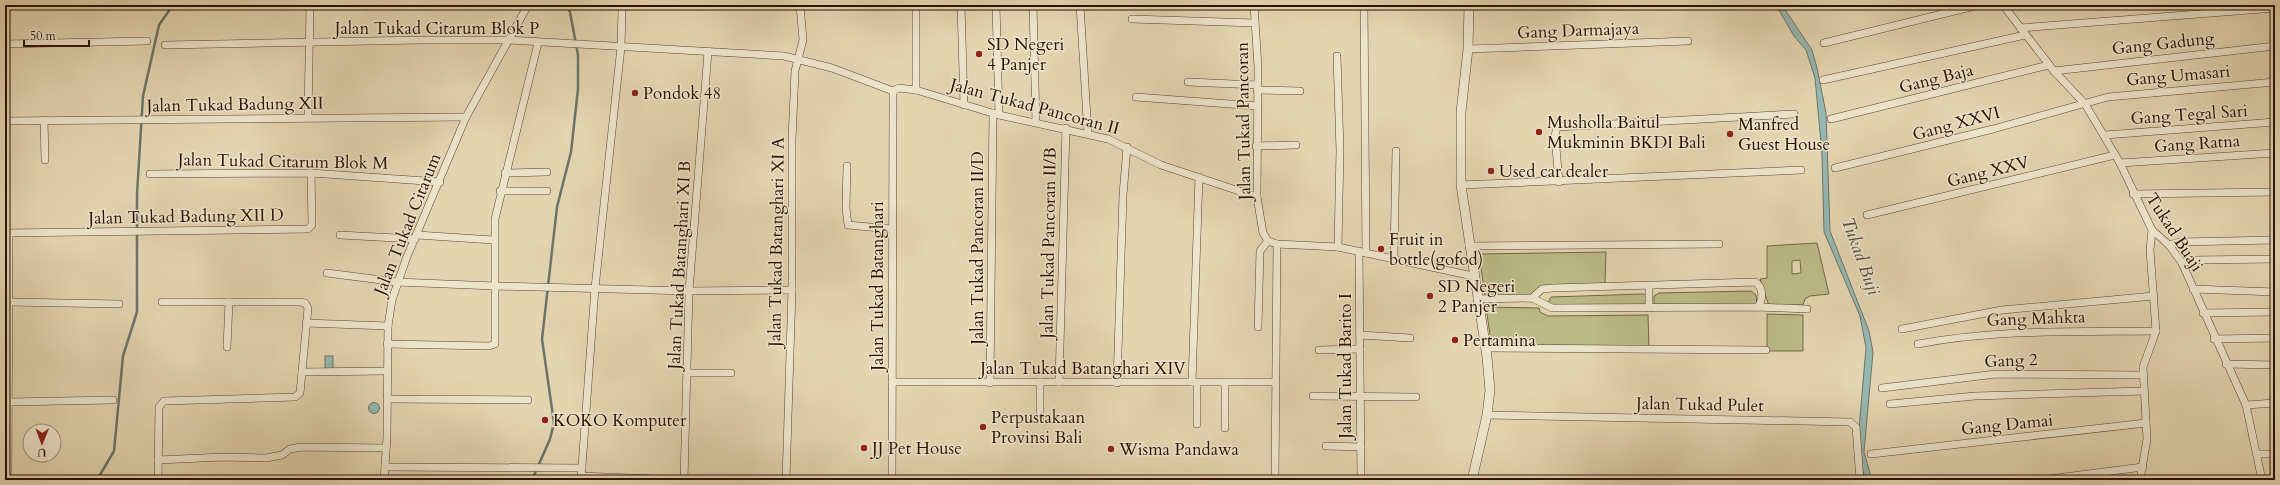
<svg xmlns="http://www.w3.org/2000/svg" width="2280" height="485" viewBox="0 0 2280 485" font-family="Cardo,serif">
<rect width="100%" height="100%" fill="#e4d5b1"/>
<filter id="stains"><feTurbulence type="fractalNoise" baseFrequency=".005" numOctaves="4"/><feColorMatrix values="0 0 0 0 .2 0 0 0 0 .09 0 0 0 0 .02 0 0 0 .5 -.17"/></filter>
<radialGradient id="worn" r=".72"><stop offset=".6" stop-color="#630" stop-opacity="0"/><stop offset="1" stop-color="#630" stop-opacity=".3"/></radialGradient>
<g fill="#bbbb87" stroke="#736644" fill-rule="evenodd">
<path d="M1817,243L1829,294L1810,296L1805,299L1803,305L1769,306L1760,279L1767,278V246ZM1800,260L1801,273L1792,274V261Z"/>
<path d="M1606,252L1605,283L1541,289L1537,298L1485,296L1479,254Z"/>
<path d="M1751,291L1756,295L1757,304L1654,306V296L1659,293Z"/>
<path d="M1643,294L1646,295L1645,304L1643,306L1553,307L1548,303L1551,297Z"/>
<path d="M1486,307L1539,308L1540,312L1548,316L1648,315L1649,350L1492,349Z"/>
<path d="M1767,314L1803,315V351H1767Z"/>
</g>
<g fill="#96b8b1" stroke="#6b756b">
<path d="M1776,5H1782L1812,50L1817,68L1826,113L1830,231L1869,331L1873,352L1864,452L1872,480H1865L1859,456V429L1866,348L1860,316L1824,232L1822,154L1815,78L1806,50L1794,36Z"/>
<rect x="325" y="356" width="8" height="13"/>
<circle cx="374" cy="408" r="5.5"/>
</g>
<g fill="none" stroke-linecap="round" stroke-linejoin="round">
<g stroke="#6b756b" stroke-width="2.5">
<path d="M97,480L114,451L123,356L137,312V194L143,96L159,25L173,5"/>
<path d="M532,480L550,439L554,423L542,339L557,207L571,152L578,89V55L570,12L566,5"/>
</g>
<g stroke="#59422e" stroke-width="8">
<g id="minor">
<path d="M916,5V90"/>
<path d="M961,5L964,105"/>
<path d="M996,5L999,115"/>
<path d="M1033,5L1036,122"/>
<path d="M1080,5L1088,134"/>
<path d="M1254,5L1258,67L1257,197L1263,233L1268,241L1277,244L1338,247L1473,276"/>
<path d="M1364,5L1366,253"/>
<path d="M2003,5L2054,71L2085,104L2120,163L2152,230L2169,245L2182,263L2246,405L2262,480"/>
<path d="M1132,19L1255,23"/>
<path d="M2020,28L2275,8"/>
<path d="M1824,43L1979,5"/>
<path d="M5,44L147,41"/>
<path d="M165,45L421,40H509L784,56L832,68L893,91"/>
<path d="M1468,49L1688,41"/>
<path d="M1337,56L1340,150L1338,247"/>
<path d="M2054,71L2275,46"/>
<path d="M1823,80L2025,35"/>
<path d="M1188,82L1257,85"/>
<path d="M1257,90L1300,91"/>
<path d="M893,91L899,88L916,90L999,115L1108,139L1161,165L1257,197"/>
<path d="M1136,97L1257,106"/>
<path d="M308,117L310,5"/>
<path d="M1831,119L2049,65"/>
<path d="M44,120L45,160"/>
<path d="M5,121L466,117"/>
<path d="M2105,135L2275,122"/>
<path d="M1256,146L1296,145"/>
<path d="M2120,163L2275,153"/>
<path d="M847,166L846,208L848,225L891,229"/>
<path d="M1835,168L1993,129L2108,97L2275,82"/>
<path d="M505,173L547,172"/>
<path d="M150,174L311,173L440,182"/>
<path d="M1559,182L1555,136L1557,127L1794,114"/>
<path d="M1461,185L1801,170"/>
<path d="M500,191H547"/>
<path d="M2133,194L2275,192"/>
<path d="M1867,215L2115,155"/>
<path d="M5,233L308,229L312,225L311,173"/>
<path d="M340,235L415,239"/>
<path d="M417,235L493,240"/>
<path d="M2169,245L2180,242L2275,240"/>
<path d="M1469,246L1719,244"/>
<path d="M1359,251L1361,480"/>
<path d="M1394,259L1396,151"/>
<path d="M2182,263L2195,260L2275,259"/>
<path d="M327,273L397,282L495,286L689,291L792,290"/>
<path d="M1649,286V308"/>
<path d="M2193,289L2275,292"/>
<path d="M1532,298L1542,289L1553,288L1755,282C1764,288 1763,299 1758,307"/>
<path d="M1477,299L1532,298L1552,308L1758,307L1807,309"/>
<path d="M9,302L119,304"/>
<path d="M2203,313L2275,312"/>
<path d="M306,323L388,326"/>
<path d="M1258,327L1260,251L1268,241"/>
<path d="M1902,329L2002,310L2154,296"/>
<path d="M1360,335L1410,338"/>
<path d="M2214,339L2275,338"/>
<path d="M387,344L489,346L495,344V219L538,43"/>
<path d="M1918,344C1997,329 2076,332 2156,331"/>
<path d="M227,347L229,302"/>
<path d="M1486,348L1766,350"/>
<path d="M1319,350L1360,349"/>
<path d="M2226,364L2275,365"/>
<path d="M302,372L387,371"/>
<path d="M688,373H731"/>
<path d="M892,382H1275"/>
<path d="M1059,382L1066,128"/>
<path d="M1192,382L1199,177"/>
<path d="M990,383L993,113"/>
<path d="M1117,383L1123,195L1127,147"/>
<path d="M1197,383V424"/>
<path d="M1225,383V428"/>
<path d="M1882,388L1996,374L2143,375"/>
<path d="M1313,396L1416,397"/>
<path d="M387,399L528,400"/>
<path d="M9,402L113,400"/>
<path d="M1890,404L1975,396L2143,391"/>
<path d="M2246,405L2275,403"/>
<path d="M1487,415L1850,422L1856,427L1860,480"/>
<path d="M1040,417V382"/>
<path d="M1326,446L1361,447"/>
<path d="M1871,454L2146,423"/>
<path d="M2257,454H2275"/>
<path d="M158,460L223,457L266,458L282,455L290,449L301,447L386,448"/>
<path d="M385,467L582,468"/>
<path d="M581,476L680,480"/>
<path d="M8,480L9,233"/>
<path d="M158,480L159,407L164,401L295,397L300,393L308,308L305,303L300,302H162"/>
<path d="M384,480L387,437L388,326L392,300L406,259L466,117L528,5"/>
<path d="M581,480L595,288L621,47L622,9L620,5"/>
<path d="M684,480L689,291L708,52"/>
<path d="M786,480L792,290V140L795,71L803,40L800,5"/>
<path d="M892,480L893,91"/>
<path d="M1275,480L1277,244"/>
<path d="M2041,480L2143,467"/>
<path d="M2140,480L2147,439L2143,367L2156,331L2150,250L2152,230"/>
</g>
</g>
<g stroke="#59422e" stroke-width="10">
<path id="tertiary" d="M1469,5L1468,49L1461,112V185L1487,357L1490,390L1487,415L1472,480"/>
</g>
<use href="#minor" stroke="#ede4cc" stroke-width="7"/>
<use href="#tertiary" stroke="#ede4cc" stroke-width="9"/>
</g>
<g fill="#8f2418" stroke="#ede4cc" stroke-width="1.5">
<circle cx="979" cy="54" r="4"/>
<circle cx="635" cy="93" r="4"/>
<circle cx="1539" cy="132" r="4"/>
<circle cx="1730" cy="134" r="4"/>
<circle cx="1491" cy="171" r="4"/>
<circle cx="1381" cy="249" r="4"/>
<circle cx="1430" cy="296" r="4"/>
<circle cx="1455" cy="340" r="4"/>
<circle cx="545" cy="420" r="4"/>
<circle cx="983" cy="427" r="4"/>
<circle cx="864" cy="448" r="4"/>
<circle cx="1111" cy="449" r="4"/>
</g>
<g text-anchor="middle" stroke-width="3" stroke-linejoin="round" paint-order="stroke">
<g font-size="17" fill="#2b1102" stroke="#ede4cc">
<text x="437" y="34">Jalan Tukad Citarum Blok P</text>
<text transform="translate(1578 30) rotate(-2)" y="6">Gang Darmajaya</text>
<text transform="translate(2163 43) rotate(-6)" y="6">Gang Gadung</text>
<text transform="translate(2178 75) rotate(-5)" y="6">Gang Umasari</text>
<text transform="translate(1936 78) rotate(-14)" y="6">Gang Baja</text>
<text transform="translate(235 104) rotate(-1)" y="6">Jalan Tukad Badung XII</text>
<text transform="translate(1035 106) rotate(15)" y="6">Jalan Tukad Pancoran II</text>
<text transform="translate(2189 114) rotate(-4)" y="6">Gang Tegal Sari</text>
<text transform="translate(1243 121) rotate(-91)" y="6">Jalan Tukad Pancoran</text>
<text transform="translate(1956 123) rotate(-15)" y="6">Gang XXVI</text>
<text transform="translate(2197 143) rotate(-4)" y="6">Gang Ratna</text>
<text transform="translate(283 161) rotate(1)" y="6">Jalan Tukad Citarum Blok M</text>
<text transform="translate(1988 171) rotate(-14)" y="6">Gang XXV</text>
<text transform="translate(186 216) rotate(-1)" y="6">Jalan Tukad Badung XII D</text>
<text transform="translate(407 224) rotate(-68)" y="6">Jalan Tukad Citarum</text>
<text transform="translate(2175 232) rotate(57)" y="6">Tukad Buaji</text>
<text transform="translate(776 242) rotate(-89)" y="6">Jalan Tukad Batanghari XI A</text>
<text transform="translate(1048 243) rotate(-89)" y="6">Jalan Tukad Pancoran II/B</text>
<text transform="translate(977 248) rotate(-90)" y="6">Jalan Tukad Pancoran II/D</text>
<text transform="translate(679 265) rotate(-87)" y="6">Jalan Tukad Batanghari XI B</text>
<text transform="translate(877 286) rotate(-90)" y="6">Jalan Tukad Batanghari</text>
<text transform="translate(2036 318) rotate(-2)" y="6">Gang Mahkta</text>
<text transform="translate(2011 360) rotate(-2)" y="6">Gang 2</text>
<text transform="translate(1345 366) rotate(-90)" y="6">Jalan Tukad Barito I</text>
<text x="1083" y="374">Jalan Tukad Batanghari XIV</text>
<text transform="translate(1700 404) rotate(1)" y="6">Jalan Tukad Pulet</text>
<text transform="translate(2007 424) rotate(-6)" y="6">Gang Damai</text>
</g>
<g font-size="17" fill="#2b1102" stroke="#ede4cc" text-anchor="start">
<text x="987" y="50">SD Negeri<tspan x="987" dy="20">4 Panjer</tspan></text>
<text x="643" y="99">Pondok 48</text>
<text x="1547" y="128">Musholla Baitul<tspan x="1547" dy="20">Mukminin BKDI Bali</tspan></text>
<text x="1738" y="130">Manfred<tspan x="1738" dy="20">Guest House</tspan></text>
<text x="1499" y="177">Used car dealer</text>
<text x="1389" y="245">Fruit in<tspan x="1389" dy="20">bottle(gofod)</tspan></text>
<text x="1438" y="292">SD Negeri<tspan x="1438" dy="20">2 Panjer</tspan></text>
<text x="1463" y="346">Pertamina</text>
<text x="991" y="423">Perpustakaan<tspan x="991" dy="20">Provinsi Bali</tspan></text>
<text x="553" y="426">KOKO Komputer</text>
<text x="872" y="454">JJ Pet House</text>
<text x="1119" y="455">Wisma Pandawa</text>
</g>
<g font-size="18" font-style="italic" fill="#504b3f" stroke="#ede4cc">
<text transform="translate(1861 256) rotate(70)" y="6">Tukad Buji</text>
</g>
</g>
<rect width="2280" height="485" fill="none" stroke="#e4d5b1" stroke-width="20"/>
<rect x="6" y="6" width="2268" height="473" fill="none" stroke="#2b1102" stroke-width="2"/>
<rect x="10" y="10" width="2260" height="465" fill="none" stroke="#2b1102"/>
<g transform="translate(42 443) rotate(181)"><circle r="19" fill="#ede4cc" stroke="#9f907b"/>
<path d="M0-3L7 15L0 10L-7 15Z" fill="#8f2418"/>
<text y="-6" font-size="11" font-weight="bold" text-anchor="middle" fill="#2b1102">U</text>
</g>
<path d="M24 40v6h65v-6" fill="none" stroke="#2b1102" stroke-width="2"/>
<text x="30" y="40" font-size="12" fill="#2b1102" stroke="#ede4cc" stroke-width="3" paint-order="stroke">50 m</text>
<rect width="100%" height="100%" filter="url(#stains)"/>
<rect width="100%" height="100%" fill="url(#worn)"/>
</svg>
